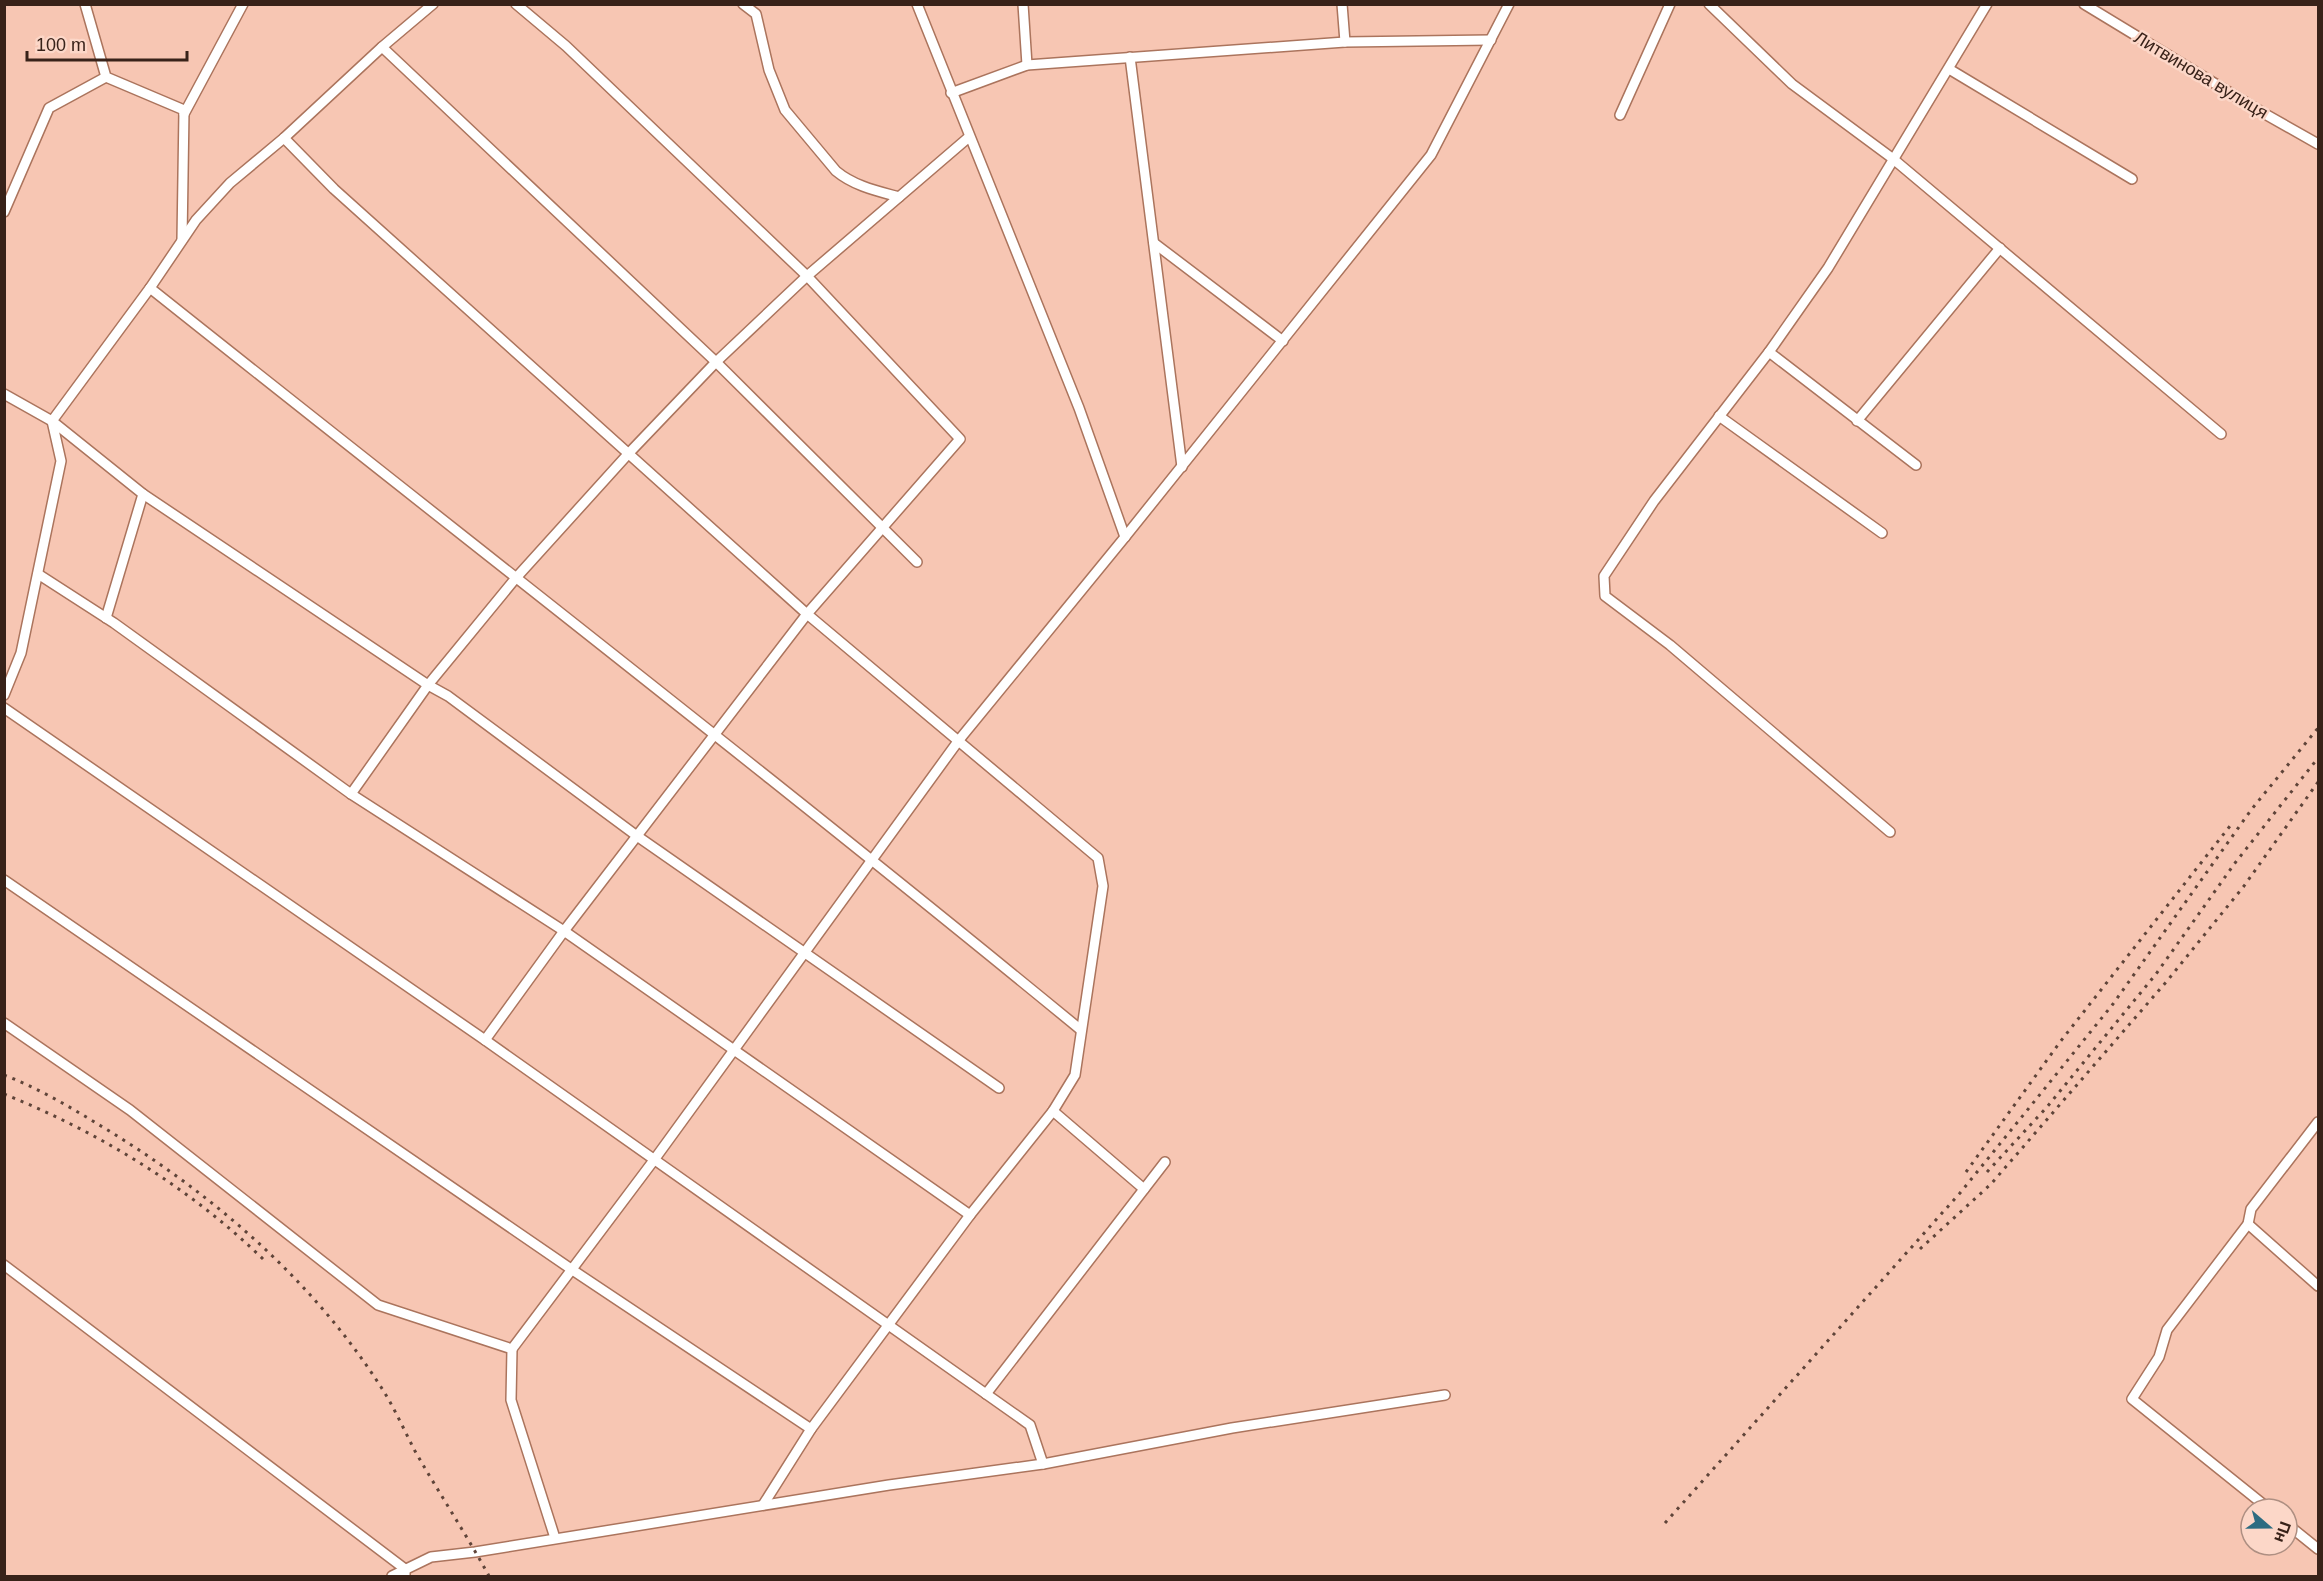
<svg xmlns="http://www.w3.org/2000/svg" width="2323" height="1581" viewBox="0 0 2323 1581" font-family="Arial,sans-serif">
<rect width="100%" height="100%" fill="#f7c6b3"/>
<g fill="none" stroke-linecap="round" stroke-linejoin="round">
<g stroke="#ab745d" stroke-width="12">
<g id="minor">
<path d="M85,4L106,77L184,110L182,240"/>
<path d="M743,4L756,14L769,70L785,110L836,171C854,186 877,191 899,197"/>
<path d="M917,4L1079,408L1125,537"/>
<path d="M1023,4L1027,65"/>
<path d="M1342,4L1345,42"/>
<path d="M1709,4L1792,84L1892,158L2221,434"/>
<path d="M2084,4L2265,114L2318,144"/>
<path d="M382,47L716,362L917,562"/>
<path d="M1130,57L1182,467"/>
<path d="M1949,69L2132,179"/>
<path d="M951,93L1027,65L1345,42L1491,40"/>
<path d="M184,114L243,4"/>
<path d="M1620,115L1670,4"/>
<path d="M284,138L334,189L807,614L1098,858L1103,886L1075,1075L1053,1111L970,1215L811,1429L763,1505"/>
<path d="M4,212L49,108L106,77"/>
<path d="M1154,243L1283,341"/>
<path d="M150,288C460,535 774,778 1081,1030"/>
<path d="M1769,352L1916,465"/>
<path d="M4,394L52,421L143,494L428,685L448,696L637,836L999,1088"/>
<path d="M1719,416L1882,533"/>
<path d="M1857,421L2000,248"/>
<path d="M38,574L114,623L351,794L564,931L970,1215"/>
<path d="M106,618L143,494"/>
<path d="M4,695L21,653L61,461L52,421L150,288L196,220L230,183L284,138L382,47L433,4"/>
<path d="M4,708L485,1040L1030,1425L1043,1464"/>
<path d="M351,794L428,685L515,579L629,453L716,362L807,276L969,137"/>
<path d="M1890,832L1670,645L1605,596L1604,576L1654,501L1769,352L1828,268L1987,4"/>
<path d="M4,880L571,1269L811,1429"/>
<path d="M4,1023L130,1110L378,1305L512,1349L511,1400L555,1538"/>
<path d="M485,1040L564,931L807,614L960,439L807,276L566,46L516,4"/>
<path d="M1053,1111L1144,1189"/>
<path d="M2248,1224L2318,1286"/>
<path d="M4,1265L405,1569V1576"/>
<path d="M512,1349L654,1160L959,740L1125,537L1431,155L1509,4"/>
<path d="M986,1394L1165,1162"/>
<path d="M2269,1509L2132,1399L2159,1357L2167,1330L2248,1224L2251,1209L2318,1122"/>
<path d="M2287,1524L2318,1549"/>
<path d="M392,1576L431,1557L475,1552L889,1485L1043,1464L1232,1428L1445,1395"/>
</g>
</g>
<use href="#minor" stroke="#fff" stroke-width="9"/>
<g stroke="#5f4439" stroke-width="3" stroke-dasharray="3 6" stroke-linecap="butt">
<path d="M4,1075C38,1088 70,1107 101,1126C210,1192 311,1278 381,1387C394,1407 404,1430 415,1451C439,1493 466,1534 489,1576"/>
<path d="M4,1094C99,1132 190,1188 263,1259"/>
<path d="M1966,1172L2060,1042L2230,826"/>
<path d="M1987,1172L2047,1107L2156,974L2235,863L2318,758"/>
<path d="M1920,1249L1991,1184L2167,981L2244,886L2318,782"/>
<path d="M1665,1523L1960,1193L2029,1108L2113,1004L2251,810L2318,728"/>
</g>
</g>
<g text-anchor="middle" stroke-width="5" stroke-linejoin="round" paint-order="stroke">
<g font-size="18" fill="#382219" stroke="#fcd7c8">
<text transform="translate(2201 75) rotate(31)" y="6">Литвинова вулиця</text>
</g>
</g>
<rect width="2323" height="1581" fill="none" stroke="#382219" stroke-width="12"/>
<g transform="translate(2269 1527) rotate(110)"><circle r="28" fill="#fcd7c8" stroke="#ae8f82" stroke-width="1.5"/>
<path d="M0-4.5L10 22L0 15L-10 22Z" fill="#2d6c81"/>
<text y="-9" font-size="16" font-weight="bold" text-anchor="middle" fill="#382219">Пн</text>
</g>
<path d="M27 51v9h160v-9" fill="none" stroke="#382219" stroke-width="3"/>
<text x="36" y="51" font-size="18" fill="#382219" stroke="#fcd7c8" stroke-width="4.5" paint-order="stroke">100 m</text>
</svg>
